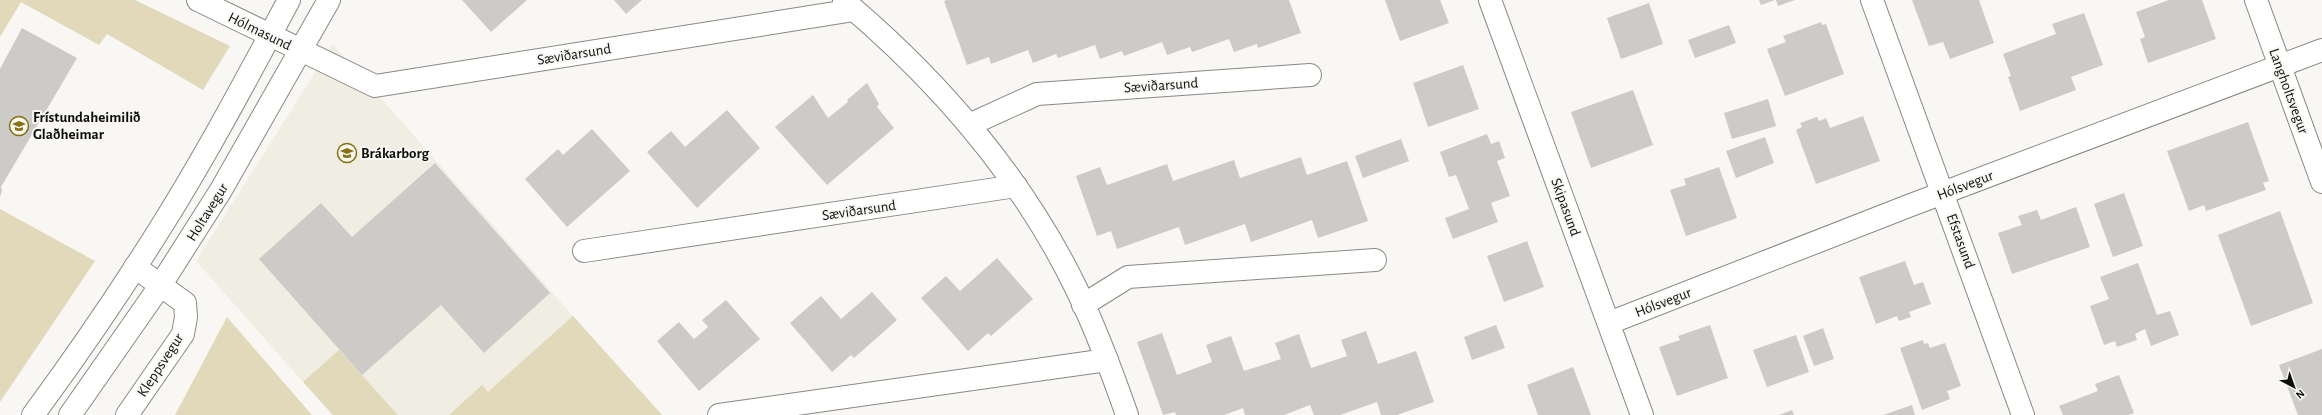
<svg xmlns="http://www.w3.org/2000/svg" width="2322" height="415" viewBox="0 0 2322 415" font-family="'Alegreya Sans',sans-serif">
<rect width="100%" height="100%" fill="#f8f7f4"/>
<path fill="#f0ede3" d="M333,44L573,316L662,415H333L303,382L196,261Z"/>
<g fill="#e1d9b9">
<path d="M0,0H135L230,46L203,90L107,34L99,45L21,2L0,37Z"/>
<path d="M0,209L95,261L0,402Z"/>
<path d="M573,316L662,415H449L482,385L488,392Z"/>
<path d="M227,317L312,415H175Z"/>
<path d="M339,350L398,415H333L303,382Z"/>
</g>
<g fill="#cccbc8">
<path d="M462,0H527L491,32Z"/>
<path d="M614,0H642L626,14Z"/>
<path d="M947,0H1289L1301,33L1258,48L1257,44L1234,52L1229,39L1192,52L1190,47L1167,55L1162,42L1124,56L1122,51L1100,59L1095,45L1058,58L1056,54L1033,63L1028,50L991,64L989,57L967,65L944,1Z"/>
<path d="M1385,0H1440L1449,23L1400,41Z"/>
<path d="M1759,0H1775L1761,5Z"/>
<path d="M1776,0H1795L1778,6Z"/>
<path d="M1912,0H1979L1994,43L1950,59L1943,42L1929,46Z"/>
<path d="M2169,0H2202L2216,39L2148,63L2140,39L2145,37L2136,12Z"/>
<path d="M1649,3L1663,44L1621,59L1607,18Z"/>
<path d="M2084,13L2103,65L2071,77L2076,90L2020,111L2008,77L2011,76L2003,54L2056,34L2052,24Z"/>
<path d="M1821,22L1822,25L1826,24L1844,74L1785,96L1767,49L1786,42L1783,36Z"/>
<path d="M1729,25L1736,43L1695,58L1688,40Z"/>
<path d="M22,28L77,58L1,187L2,191L0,197V69Z"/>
<path d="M1463,65L1479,109L1428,127L1413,83Z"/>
<path d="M867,83L879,104L877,107L894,128L827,185L775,127L813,95L828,118L848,102L847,100Z"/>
<path d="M1633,90L1653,145L1591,168L1571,112Z"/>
<path d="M1768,99L1776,126L1732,139L1724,113Z"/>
<path d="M727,110L760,148L697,208L647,152L671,131L685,147Z"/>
<path d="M1863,116L1880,161L1816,184L1796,130L1802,127L1800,123L1817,117L1819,121L1826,118L1830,128Z"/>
<path d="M2248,122L2269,181L2263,183L2266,190L2206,211L2204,205L2189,211L2167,151Z"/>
<path d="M592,129L630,171L567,227L525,179L558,149L563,155Z"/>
<path d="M1487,134L1491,144L1499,141L1505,158L1497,161L1510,196L1491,203L1498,222L1453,239L1445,218L1469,209L1456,175L1449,177L1440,152Z"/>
<path d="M1765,137L1774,163L1736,178L1726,151Z"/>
<path d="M1401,139L1409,161L1363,178L1355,156Z"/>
<path d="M1301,157L1307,175L1347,161L1368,221L1318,238L1312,220L1251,242L1245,224L1185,245L1179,227L1117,249L1111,231L1097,236L1076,176L1100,167L1107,185L1167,164L1173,181L1234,160L1240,178Z"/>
<path d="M435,163L550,293L484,353L441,305L362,375L259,259L321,203L352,237Z"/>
<path d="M1719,167L1737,218L1686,236L1670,190L1686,185L1684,179Z"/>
<path d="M2124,193L2143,246L2113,257L2094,204Z"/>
<path d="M2076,207L2090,247L2012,274L1998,233L2022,225L2018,216L2037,210L2041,220Z"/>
<path d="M2280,211L2313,303L2251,326L2218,235Z"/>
<path d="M1527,241L1544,287L1504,302L1487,256Z"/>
<path d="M997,258L1033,299L991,336L988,333L968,351L921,298L946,276L960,291Z"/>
<path d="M1905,261L1914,285L1923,282L1931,304L1909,312L1911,317L1899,321L1897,316L1876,324L1859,277Z"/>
<path d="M2138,263L2157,315L2170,311L2179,335L2151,346L2145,329L2135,334L2137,340L2117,347L2115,341L2104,345L2090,306L2109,299L2100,277Z"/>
<path d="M872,292L897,320L854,358L851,355L832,372L790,323L821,296L841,319Z"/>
<path d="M726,300L760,339L699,391L657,341L679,322L694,339L708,327L702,320Z"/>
<path d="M1496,325L1505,348L1472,360L1464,337Z"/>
<path d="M1710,325L1728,378L1677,396L1659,347L1680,340L1678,336Z"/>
<path d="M1823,328L1834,359L1814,366L1803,336Z"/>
<path d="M1366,331L1378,364L1416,351L1434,402L1397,415H1381L1377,402L1340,415H1314L1310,405L1284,415H1245L1243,408L1224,415H1176L1175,412L1163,415L1137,342L1162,333L1177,375L1212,362L1206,345L1231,336L1244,371L1281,359L1275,343L1299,334L1311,368L1347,356L1341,340Z"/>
<path d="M1796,335L1809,372L1767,387L1753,350Z"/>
<path d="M1923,340L1924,344L1928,343L1930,348L1945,343L1961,386L1947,391L1950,399L1922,410L1900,348Z"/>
<path d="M2322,349V415H2298L2279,365Z"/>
<path d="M1573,367L1591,415H1538L1527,385Z"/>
<path d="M2119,375L2134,413L2128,415H2063L2059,406L2098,391L2095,384Z"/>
<path d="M1912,405L1915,415H1883Z"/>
<path d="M1792,410L1794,415H1779Z"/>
</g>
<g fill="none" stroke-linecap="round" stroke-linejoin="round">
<g stroke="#898885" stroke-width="24">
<g id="street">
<path d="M198,0L375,86L854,10"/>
<path d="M1490,0L1642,415"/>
<path d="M1872,0L2023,415"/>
<path d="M844,1C938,80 1022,177 1076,288C1096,329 1112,372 1127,415"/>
<path d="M969,125L1037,94L1310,75"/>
<path d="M584,251L1016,186"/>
<path d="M1083,305L1128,277L1375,260"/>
<path d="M1609,323L1911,205L2322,50"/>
<path d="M127,415L183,334L186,317L185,303L135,267"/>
<path d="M719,415L1107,360"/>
</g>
</g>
<g stroke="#898885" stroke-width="24">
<g id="secondary">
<path d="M2256,0L2322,182"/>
<path d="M33,415C78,354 121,291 161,227C207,154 248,76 289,0"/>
<path d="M70,415L160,286L221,190L329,0"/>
</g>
</g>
<use href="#street" stroke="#fff" stroke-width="22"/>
<use href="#secondary" stroke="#fff" stroke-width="22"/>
</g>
<defs>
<g id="school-ring" transform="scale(1)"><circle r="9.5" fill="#f8f7f4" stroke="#867010" stroke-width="1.5"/><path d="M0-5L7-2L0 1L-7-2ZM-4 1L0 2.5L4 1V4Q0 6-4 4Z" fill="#867010"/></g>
</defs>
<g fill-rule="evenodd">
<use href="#school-ring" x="19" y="126"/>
<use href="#school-ring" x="347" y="153"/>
</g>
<g text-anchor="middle" stroke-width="4" stroke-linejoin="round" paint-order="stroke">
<g font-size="15" fill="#0d0d0c" stroke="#f8f7f4">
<text transform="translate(260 31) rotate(26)" y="5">Hólmasund</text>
<text transform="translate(574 54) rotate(-9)" y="5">Sæviðarsund</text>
<text transform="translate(1161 85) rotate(-4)" y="5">Sæviðarsund</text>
<text transform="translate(2289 91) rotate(70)" y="5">Langholtsvegur</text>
<text transform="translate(1965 185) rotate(-21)" y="5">Hólsvegur</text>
<text transform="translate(1566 207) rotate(70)" y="5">Skipasund</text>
<text transform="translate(859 210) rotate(-8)" y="5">Sæviðarsund</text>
<text transform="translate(207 212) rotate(-58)" y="5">Holtavegur</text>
<text transform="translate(1961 241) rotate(70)" y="5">Efstasund</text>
<text transform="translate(1663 302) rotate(-21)" y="5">Hólsvegur</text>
<text transform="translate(160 365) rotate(-57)" y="5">Kleppsvegur</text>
</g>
<g font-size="15" font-weight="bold" fill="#0d0d0c" stroke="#f8f7f4" text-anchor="start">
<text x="33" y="122">Frístundaheimilið<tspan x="33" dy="17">Glaðheimar</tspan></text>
<text x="361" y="158">Brákarborg</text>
</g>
</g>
<g transform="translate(2294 387) rotate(139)" stroke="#f8f7f4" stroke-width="3" paint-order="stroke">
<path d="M0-3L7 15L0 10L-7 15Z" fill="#0d0d0c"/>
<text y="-6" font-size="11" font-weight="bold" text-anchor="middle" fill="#0d0d0c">N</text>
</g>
</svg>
